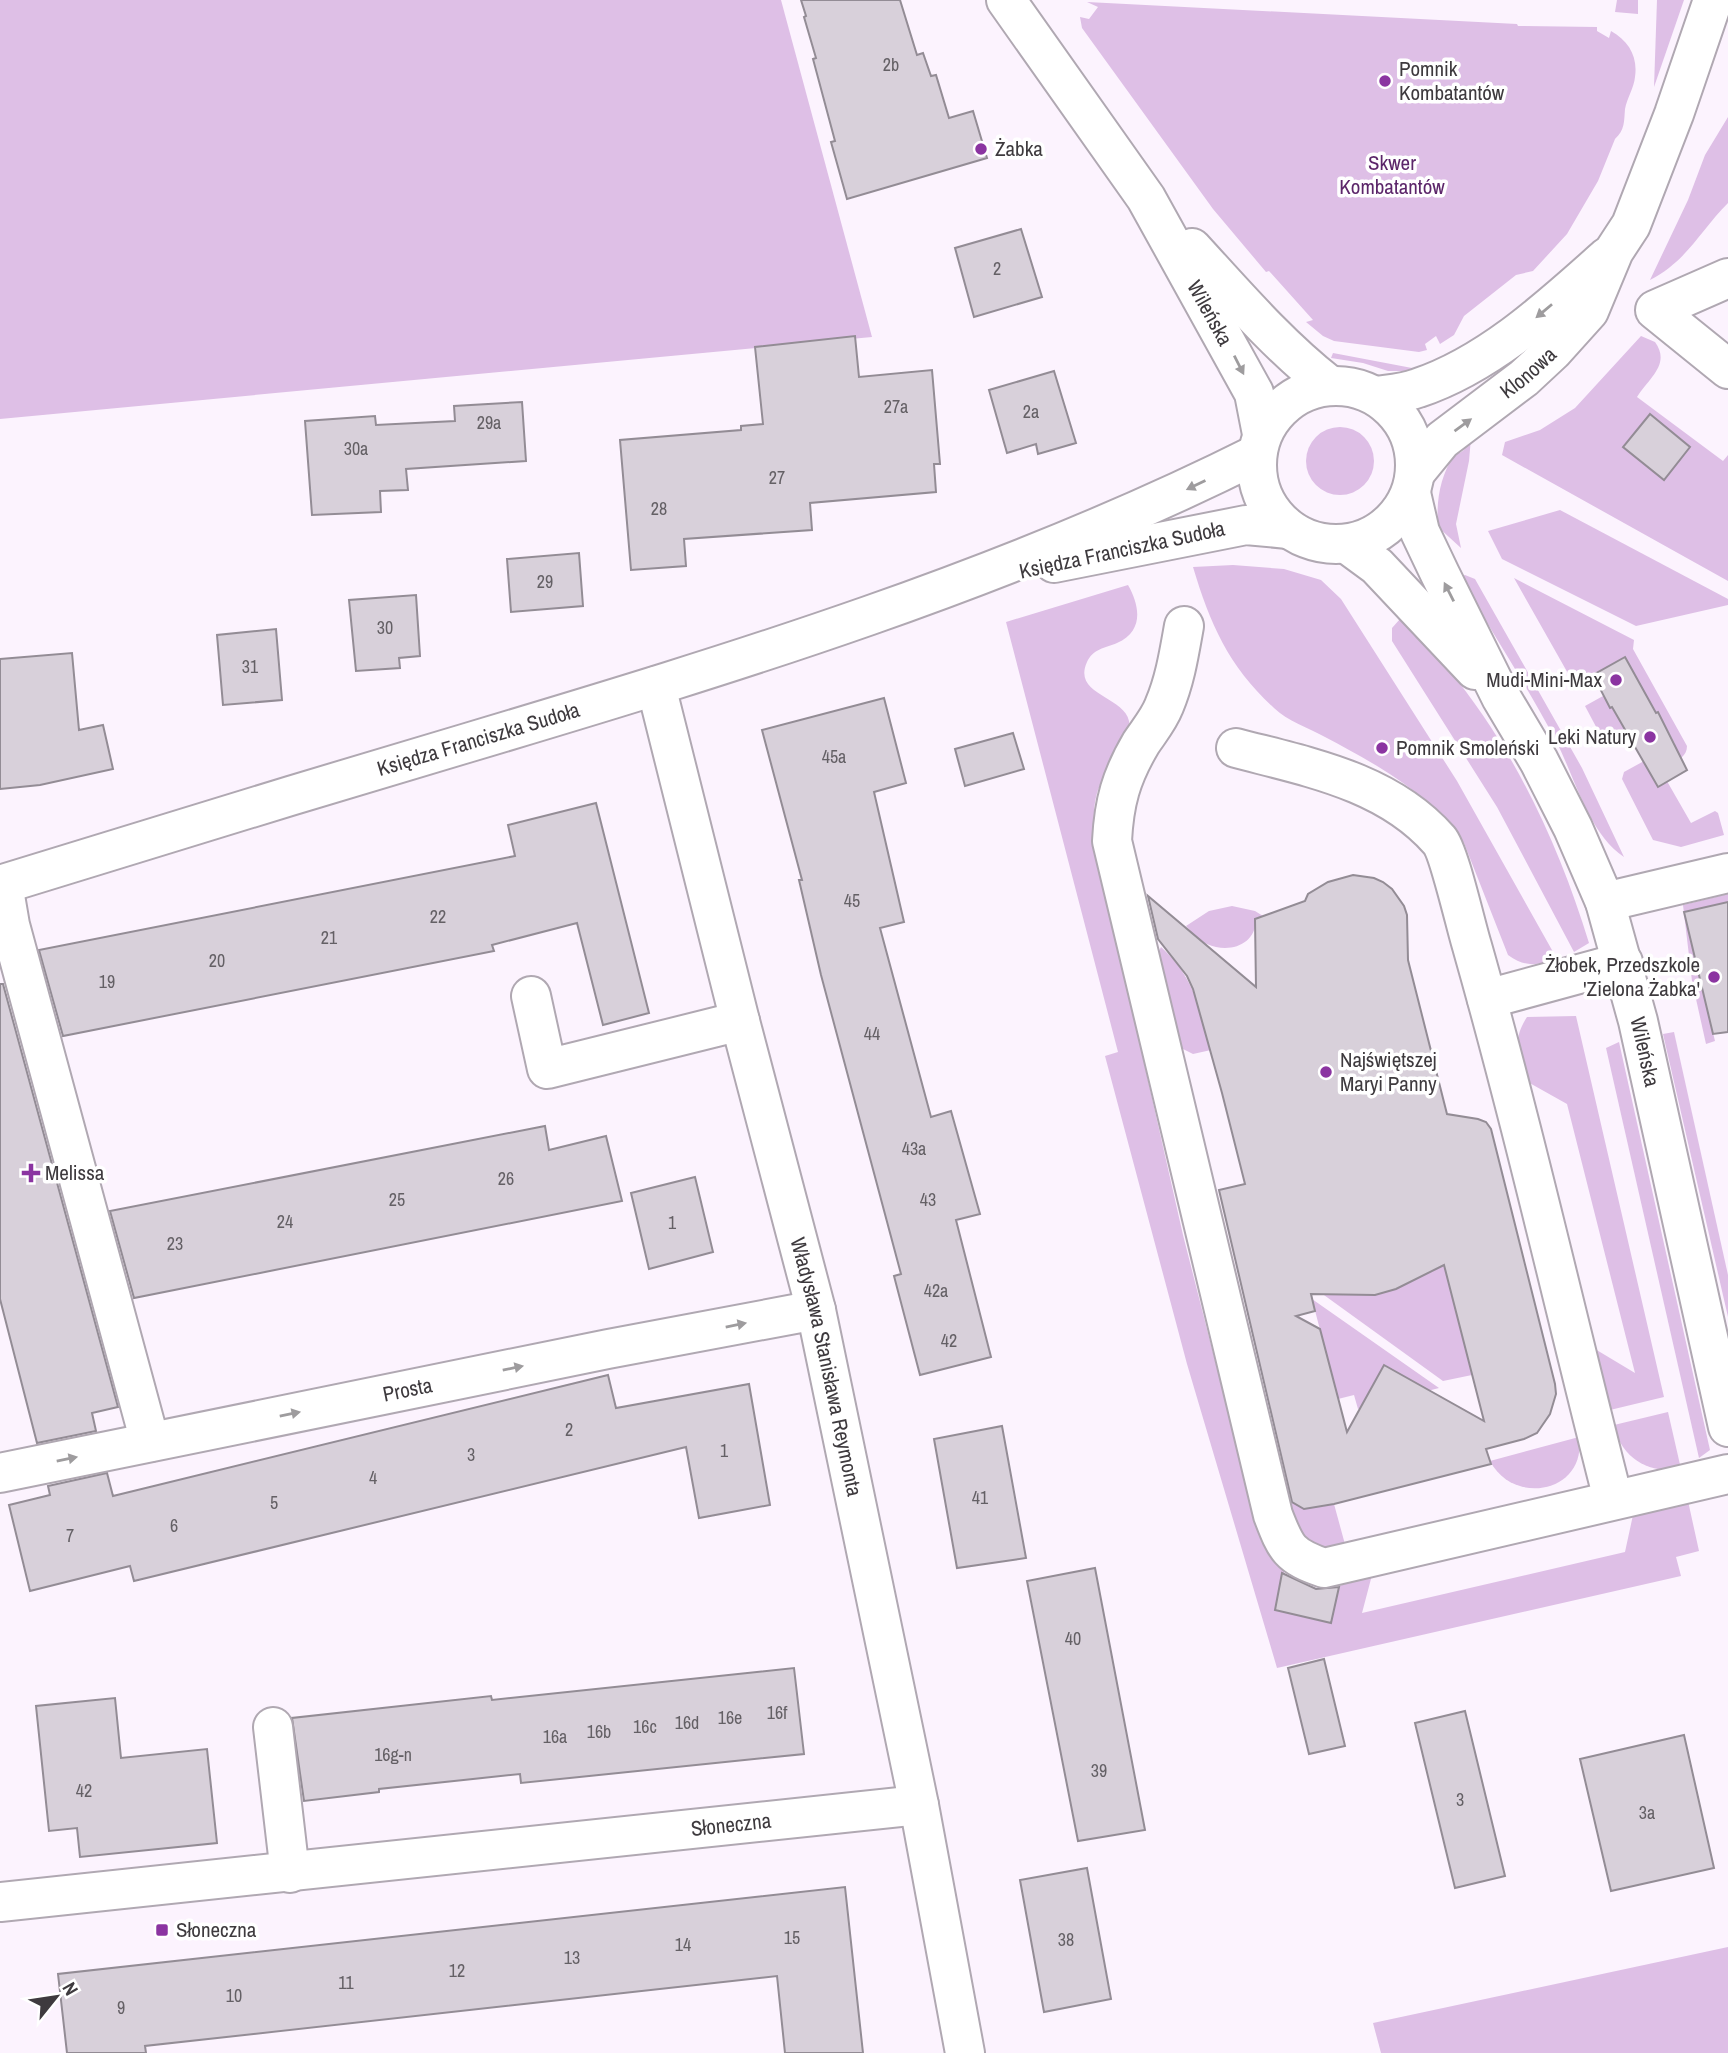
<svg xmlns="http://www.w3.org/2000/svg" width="1728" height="2053" viewBox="0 0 1728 2053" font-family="'Archivo Narrow',sans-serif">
<rect width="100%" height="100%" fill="#fcf3fe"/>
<g fill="#debfe6">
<path d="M0,0H781L872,337L0,419Z"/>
<path d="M1617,0H1638V14L1615,12Z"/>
<path d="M1657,0H1684L1654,87Z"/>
<path d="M1087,2L1517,24L1518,26L1597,27V31L1609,38L1611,31C1629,41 1638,57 1635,77C1634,88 1627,98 1625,109C1624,121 1625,130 1615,139L1598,181L1567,234L1533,271L1516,275L1464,316L1454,335L1440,344L1436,336L1425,344L1427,350L1419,352L1334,341L1323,336L1306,322L1313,320L1269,271L1266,272L1213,209L1082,28L1080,17L1089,19L1098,7Z"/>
<path d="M1728,117V203C1700,231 1687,261 1650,280L1688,200L1705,155Z"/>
<path d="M1641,336L1655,342C1671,364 1649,378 1637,397L1723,461L1728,455V581L1502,455L1505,442L1540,430L1575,408Z"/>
<path d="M1333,353L1412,368L1411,371H1388L1363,363L1331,358Z"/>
<circle cx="1340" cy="461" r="34"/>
<path d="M1471,438L1469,461L1456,524L1461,548L1438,527C1436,501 1440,477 1454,455C1466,452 1465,447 1471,438Z"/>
<path d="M1560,510L1728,599V605L1636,626L1502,559L1488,531Z"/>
<path d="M1233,565L1284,569L1321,580L1341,599L1457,781L1557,959C1537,965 1526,968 1508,955L1464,843C1433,795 1374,763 1325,737C1309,728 1287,721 1274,708C1229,667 1210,624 1193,567Z"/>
<path d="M1465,575L1475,579L1582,768L1624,857C1588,833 1575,777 1555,739C1526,684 1491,631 1460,577Z"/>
<path d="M1514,578L1634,640L1633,649L1687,746C1687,760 1670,763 1660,769L1691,823L1715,811L1718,813L1724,835L1681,847L1653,840L1622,779L1624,772L1675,744L1658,712L1608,740L1602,738L1585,706L1603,696L1611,708L1643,690L1625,658L1574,684Z"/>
<path d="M1128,585C1140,606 1144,631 1117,643C1105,648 1093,649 1087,662C1072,695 1124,696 1129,721C1131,736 1103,774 1097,793C1092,810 1094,829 1095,846L1183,1235L1261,1541L1275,1562L1285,1569L1275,1609L1331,1623L1339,1586L1372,1575L1362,1613L1625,1552L1633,1515L1688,1501L1699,1551L1676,1557L1681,1576L1277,1668L1187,1364L1105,1056L1118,1052L1006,622Z"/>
<path d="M1400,619C1416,635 1434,651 1448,669C1514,748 1559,845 1589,943L1574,952L1497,807L1392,641V628Z"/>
<path d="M1728,894V902L1684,913L1715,1041L1706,1044L1692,981L1683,905Z"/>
<path d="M1232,906L1255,911L1263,916L1256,919C1256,945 1229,954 1207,944C1198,940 1192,933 1186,926L1209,911Z"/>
<path d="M1161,947C1195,978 1199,1008 1211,1050L1193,1054L1181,1048L1158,953Z"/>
<path d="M1576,1016L1664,1397L1610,1410L1595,1349L1635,1373L1567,1104L1526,1081C1519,1055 1511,1042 1527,1017Z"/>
<path d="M1674,1032L1728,1275V1317L1663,1034Z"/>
<path d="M1619,1042L1710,1450L1699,1458L1606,1048Z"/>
<path d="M1435,1262L1445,1268L1472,1375L1443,1381L1317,1290C1365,1298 1397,1297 1435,1262Z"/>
<path d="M1312,1299L1439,1388L1358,1409L1354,1395L1338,1399Z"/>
<path d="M1668,1412L1681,1469C1649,1475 1620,1457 1614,1425Z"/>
<path d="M1579,1437C1587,1492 1514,1507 1490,1461Z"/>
<path d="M1282,1493C1299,1509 1313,1509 1334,1504L1346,1548L1322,1549L1301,1536Z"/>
<path d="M1728,1947V2053H1381L1373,2023Z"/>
</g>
<g fill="#d8d0da" stroke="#938c95" stroke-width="2" fill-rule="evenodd">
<path d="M801,0H900L917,55L923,53L931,76L936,75L949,118L973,111L987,158L847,199L831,142L835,141L813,59L816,58L804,17L806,16Z"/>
<path d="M1021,229L1042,297L974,317L955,248Z"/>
<path d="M855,336L859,377L932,370L940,464H934L936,492L810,503L812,530L684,539L686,566L631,570L620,440L741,430V426L763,424L755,347Z"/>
<path d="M1054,371L1076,443L1038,454L1036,444L1007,453L989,390Z"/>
<path d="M522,402L526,461L406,469L408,490L380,491L381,512L312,515L305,421L375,416L376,425L455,421L454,406Z"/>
<path d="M1650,414L1690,447L1664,480L1623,447Z"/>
<path d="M579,553L583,606L511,612L507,559Z"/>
<path d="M416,595L420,656L399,658L400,668L356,671L349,600Z"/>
<path d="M276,629L282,700L223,705L217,635Z"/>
<path d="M72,653L79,730L103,725L113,769L40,785L0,789V659Z"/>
<path d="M1625,657L1656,713L1658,712L1687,770L1658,787L1612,707L1610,708L1593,675Z"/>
<path d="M884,698L906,783L874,792L904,922L880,928L931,1117L951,1111L980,1214L956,1220L991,1357L920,1375L894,1276L901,1274L821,975L799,880H802L762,730Z"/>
<path d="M1013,733L1024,769L965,786L955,749Z"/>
<path d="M596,803L649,1013L603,1025L577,923L492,945L494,951L63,1036L39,950L515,856L508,825Z"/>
<path d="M1353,875L1374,878L1383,882L1392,889L1404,906L1407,915L1408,960L1447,1114L1478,1119L1486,1122L1491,1129L1555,1384L1556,1394L1550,1414L1537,1433L1524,1439L1486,1449L1491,1464L1334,1504L1304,1509L1292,1502L1219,1190L1245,1184L1222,1093L1193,989L1187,976L1158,939L1148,896L1256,987L1255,919L1305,901L1308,894L1328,882ZM1444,1265L1484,1421L1384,1365L1347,1432L1320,1329L1296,1316L1315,1311L1311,1294L1375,1295L1396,1289Z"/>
<path d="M1728,902V1032L1713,1034L1684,912Z"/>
<path d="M0,984H3L118,1407L92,1413L96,1431L37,1443L0,1299Z"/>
<path d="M545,1126L549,1150L606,1136L622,1201L134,1298L110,1211Z"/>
<path d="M695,1177L713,1252L649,1269L631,1193Z"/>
<path d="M608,1375L616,1408L749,1384L770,1505L699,1518L686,1447L134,1581L130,1566L30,1591L9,1505L50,1495L48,1486L107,1473L113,1496Z"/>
<path d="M1002,1426L1026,1558L957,1568L934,1439Z"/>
<path d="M1095,1568L1145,1830L1078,1841L1027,1581Z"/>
<path d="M1282,1573L1316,1589L1339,1587L1331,1623L1275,1610Z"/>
<path d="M1324,1659L1345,1746L1309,1754L1288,1668Z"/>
<path d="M794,1668L804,1754L521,1783L520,1774L379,1789V1792L304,1801L292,1718L491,1696L492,1700Z"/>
<path d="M115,1698L121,1758L207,1749L217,1843L80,1857L77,1828L49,1831L36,1706Z"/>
<path d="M1465,1711L1505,1876L1455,1888L1415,1723Z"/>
<path d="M1684,1735L1714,1868L1611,1891L1580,1759Z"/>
<path d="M1087,1868L1111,1999L1044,2012L1020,1880Z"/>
<path d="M845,1887L863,2053H785L777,1976L145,2046L146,2053H67L58,1974Z"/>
</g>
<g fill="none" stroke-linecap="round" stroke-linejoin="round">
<g stroke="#b0a8b2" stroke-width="42">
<g id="minor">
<path id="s1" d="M1006,0L1146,198L1254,393L1262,434"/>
<path d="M1192,248C1236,296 1278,345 1329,385"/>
<path d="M1728,278L1655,310L1728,369"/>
<circle cx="1336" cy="465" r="79"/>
<path d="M1376,396C1390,394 1405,393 1418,388C1490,364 1552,306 1607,257"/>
<path id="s2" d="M1415,473L1442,440L1524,378L1553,351L1589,311L1614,251L1631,225L1674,114L1713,0"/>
<path id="s3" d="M1411,493L1420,532L1440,574L1501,697L1539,761L1573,828L1605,902L1638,1021L1728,1427"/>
<path d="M1347,544L1377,566L1475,670"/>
<path d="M1054,563L1246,525L1288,529"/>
<path d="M1184,626C1179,654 1175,680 1164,706C1159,719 1149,731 1141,743C1121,777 1114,802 1112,841L1273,1515C1286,1549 1289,1556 1324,1568L1728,1474"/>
<path id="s4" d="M656,686L740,1021L816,1310L919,1805L965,2053"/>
<path d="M1236,748C1308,767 1387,781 1439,840C1449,851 1466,927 1472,946C1524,1129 1566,1315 1613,1499"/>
<path d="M3,884L10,925L150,1442"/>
<path id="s5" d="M0,885C155,837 311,789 467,743C735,663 1006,580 1257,454"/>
<path d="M1605,902L1728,873"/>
<path d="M531,996L547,1069L740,1021"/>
<path d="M1487,999L1623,962"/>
<path id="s6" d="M0,1473L608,1349L816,1310"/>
<path d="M273,1727L290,1873"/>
<path id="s7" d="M0,1902L919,1805"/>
</g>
</g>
<use href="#minor" stroke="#fff" stroke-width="38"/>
</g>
<defs><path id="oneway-solid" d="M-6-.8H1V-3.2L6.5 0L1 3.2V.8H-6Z" transform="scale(1.75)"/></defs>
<g fill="#9e9c9e">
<use href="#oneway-solid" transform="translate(1544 311) rotate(140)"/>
<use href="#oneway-solid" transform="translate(1239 365) rotate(63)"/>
<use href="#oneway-solid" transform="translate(1463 425) rotate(-36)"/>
<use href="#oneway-solid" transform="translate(1196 485) rotate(154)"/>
<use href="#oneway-solid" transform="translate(1449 592) rotate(-117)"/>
<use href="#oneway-solid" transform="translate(736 1325) rotate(-11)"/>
<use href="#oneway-solid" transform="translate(513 1368) rotate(-12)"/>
<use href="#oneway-solid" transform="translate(290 1414) rotate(-12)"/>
<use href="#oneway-solid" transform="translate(67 1459) rotate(-11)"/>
</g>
<g fill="#8b34a1" stroke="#fff" stroke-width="2.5">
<circle cx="1385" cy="81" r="7"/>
<circle cx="981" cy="149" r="7"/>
<circle cx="1616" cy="680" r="7"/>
<circle cx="1650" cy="737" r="7"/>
<circle cx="1382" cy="748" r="7"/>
<circle cx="1714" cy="977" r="7"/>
<circle cx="1326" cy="1072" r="7"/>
<path d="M27.5 1162.5h7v7h7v7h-7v7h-7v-7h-7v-7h7z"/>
<rect x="155" y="1923" width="14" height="14" rx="3.5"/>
</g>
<g text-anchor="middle" stroke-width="7" stroke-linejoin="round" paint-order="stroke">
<g font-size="18" fill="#646065">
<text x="891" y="71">2b</text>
<text x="997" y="275">2</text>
<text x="896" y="413">27a</text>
<text x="1031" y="418">2a</text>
<text x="489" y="429">29a</text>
<text x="356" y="455">30a</text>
<text x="777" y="484">27</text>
<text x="659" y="515">28</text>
<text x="545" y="588">29</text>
<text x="385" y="634">30</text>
<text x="250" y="673">31</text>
<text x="834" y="763">45a</text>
<text x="852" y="907">45</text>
<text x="438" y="923">22</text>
<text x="329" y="944">21</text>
<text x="217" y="967">20</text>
<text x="107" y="988">19</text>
<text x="872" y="1040">44</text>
<text x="914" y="1155">43a</text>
<text x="506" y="1185">26</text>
<text x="397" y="1206">25</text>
<text x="928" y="1206">43</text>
<text x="285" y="1228">24</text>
<text x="672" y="1229">1</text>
<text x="175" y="1250">23</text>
<text x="936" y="1297">42a</text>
<text x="949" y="1347">42</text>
<text x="569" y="1436">2</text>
<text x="724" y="1457">1</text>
<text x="471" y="1461">3</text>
<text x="373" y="1484">4</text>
<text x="980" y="1504">41</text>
<text x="274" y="1509">5</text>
<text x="174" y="1532">6</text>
<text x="70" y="1542">7</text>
<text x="1073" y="1645">40</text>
<text x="777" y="1719">16f</text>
<text x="730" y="1724">16e</text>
<text x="687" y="1729">16d</text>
<text x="645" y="1733">16c</text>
<text x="599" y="1738">16b</text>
<text x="555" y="1743">16a</text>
<text x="393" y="1761">16g-n</text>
<text x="1099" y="1777">39</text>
<text x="84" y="1797">42</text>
<text x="1460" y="1806">3</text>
<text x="1647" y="1819">3a</text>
<text x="792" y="1944">15</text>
<text x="1066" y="1946">38</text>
<text x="683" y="1951">14</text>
<text x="572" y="1964">13</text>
<text x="457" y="1977">12</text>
<text x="346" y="1989">11</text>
<text x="234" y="2002">10</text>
<text x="121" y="2014">9</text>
</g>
<g font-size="21" fill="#3e3a3e" stroke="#fff" text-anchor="start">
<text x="1399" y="76">Pomnik<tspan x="1399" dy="24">Kombatantów</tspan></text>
<text x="995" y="156">Żabka</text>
<text x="1602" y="687" text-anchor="end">Mudi-Mini-Max</text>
<text x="1636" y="744" text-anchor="end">Leki Natury</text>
<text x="1396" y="755">Pomnik Smoleński</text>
<text x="1700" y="972" text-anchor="end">Żłobek, Przedszkole<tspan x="1700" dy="24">'Zielona Żabka'</tspan></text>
<text x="1340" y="1067">Najświętszej<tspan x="1340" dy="24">Maryi Panny</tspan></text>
<text x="45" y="1180">Melissa</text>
<text x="176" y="1937">Słoneczna</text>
</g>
<g font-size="21" fill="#5c266a" stroke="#fff">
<text x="1392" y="170">Skwer<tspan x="1392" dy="24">Kombatantów</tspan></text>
</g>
<g font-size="21" fill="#3e3a3e" stroke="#fff">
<text dy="7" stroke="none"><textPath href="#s1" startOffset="374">Wileńska</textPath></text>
<text dy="7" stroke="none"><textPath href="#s2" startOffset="152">Klonowa</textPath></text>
<text transform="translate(1122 550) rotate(-12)" y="7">Księdza Franciszka Sudoła</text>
<text dy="7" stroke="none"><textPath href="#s5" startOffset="500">Księdza Franciszka Sudoła</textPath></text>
<text dy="7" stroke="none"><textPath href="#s3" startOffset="609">Wileńska</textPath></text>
<text dy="7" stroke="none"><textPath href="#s4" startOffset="702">Władysława Stanisława Reymonta</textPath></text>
<text dy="7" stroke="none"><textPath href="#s6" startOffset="416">Prosta</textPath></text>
<text dy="7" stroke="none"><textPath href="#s7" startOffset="735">Słoneczna</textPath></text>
</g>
</g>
<g transform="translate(56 1997) rotate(60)" stroke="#ffffff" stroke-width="5" paint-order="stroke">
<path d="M0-5L12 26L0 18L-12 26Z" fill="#3e3a3e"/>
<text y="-10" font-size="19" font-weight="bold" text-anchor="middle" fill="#3e3a3e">N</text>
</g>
</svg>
